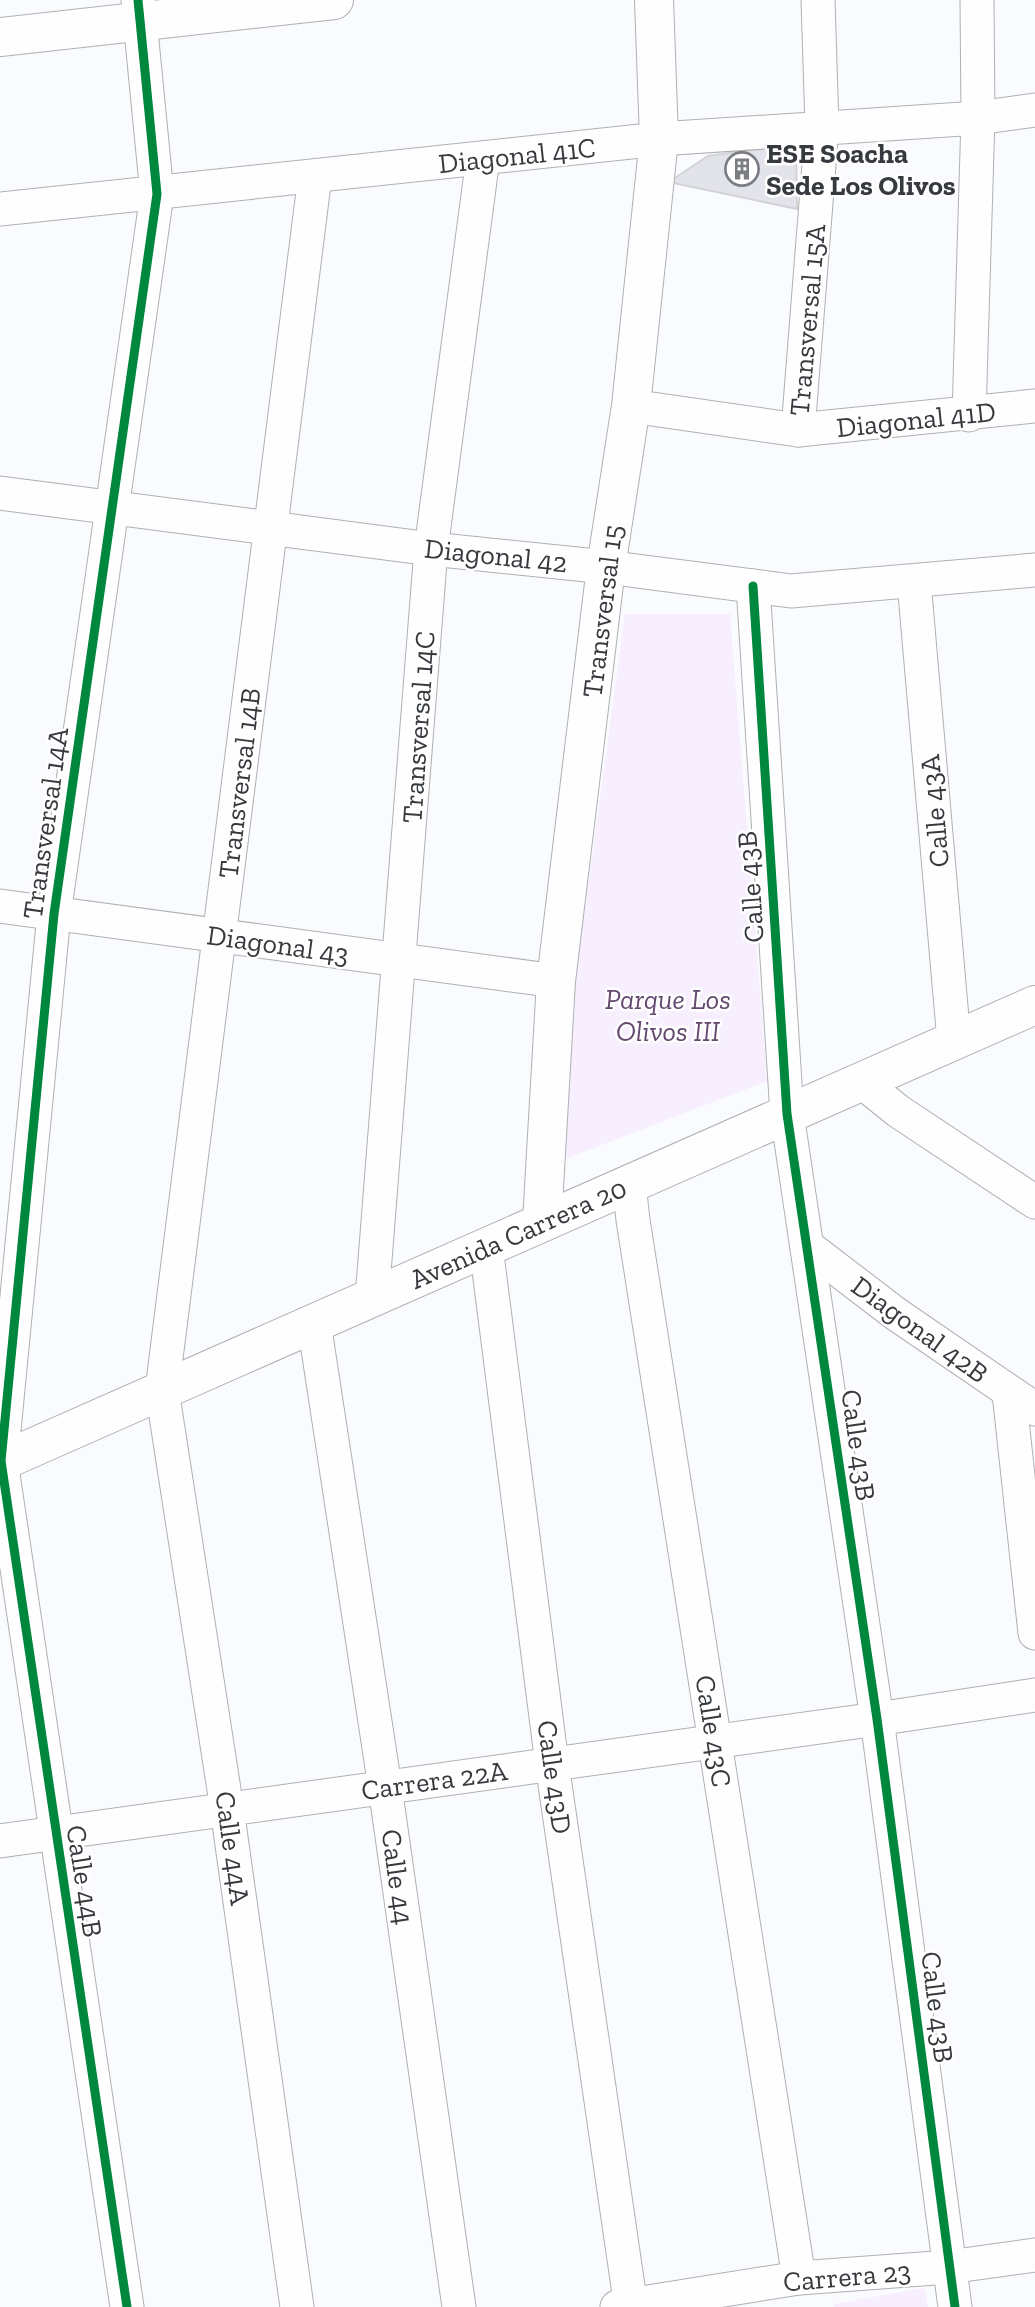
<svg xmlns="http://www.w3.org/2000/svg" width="1035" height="2307" viewBox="0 0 1035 2307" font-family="'Zilla Slab',serif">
<rect width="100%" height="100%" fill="#f9fbfe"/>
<g fill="#f7effe">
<path d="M625,614H730L767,1081L555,1163L578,961Z"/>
<path d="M924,2288L928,2307H834V2304Z"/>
</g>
<path fill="#e3e4eb" stroke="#d2d3d6" stroke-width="2" d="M796,144L797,209L669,182L708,156Z"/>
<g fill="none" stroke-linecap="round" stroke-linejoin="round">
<g stroke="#aeb0b2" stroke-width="35">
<g id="minor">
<path d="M0,209L659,139L978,118L1035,110"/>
<path d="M631,406L798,430L1035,406"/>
<path d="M969,415L978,118L977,0"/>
<path d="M798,430L822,127L818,0"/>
<path d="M0,493L431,549L606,567L791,591L1035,570"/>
<path d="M914,582L954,1041"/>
<path d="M753,586L787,1114L877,1719L955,2307"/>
<path d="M0,906L556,981"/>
<path d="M862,1082L898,1111L1035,1202"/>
<path d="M629,1184L633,1220L799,2278"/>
<path d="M807,1246L896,1314L1035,1409"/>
<path d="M486,1247L552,1764L631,2307"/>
<path d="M372,1298L431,549L483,158"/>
<path d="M314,1323L385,1787L459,2307"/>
<path d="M1009,1393L1035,1633"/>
<path d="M0,1841L877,1719L1035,1695"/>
<path d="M127,2307L1,1461L54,914L157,194L138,0"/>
<path d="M297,2307L227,1809L162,1390L315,176"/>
<path d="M617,2307L799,2278L949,2267L1035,2255"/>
</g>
</g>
<g stroke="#aeb0b2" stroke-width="40">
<g id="tertiary">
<path d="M0,37L334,0"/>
<path d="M542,1222L556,981L606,567L631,406L659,139L654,0"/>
<path d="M0,1462L1035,1005"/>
</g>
</g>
<use href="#minor" stroke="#fefeff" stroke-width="33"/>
<use href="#tertiary" stroke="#fefeff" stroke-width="38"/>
<g stroke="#fff" stroke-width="13">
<g id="cycleway">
<path d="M753,586L787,1114L877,1719L955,2307"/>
<path d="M127,2307L1,1461L54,914L157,194L138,0"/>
</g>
</g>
<use href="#cycleway" stroke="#00873e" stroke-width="9"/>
</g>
<defs>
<g id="building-ring" transform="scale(1.75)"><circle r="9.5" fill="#fff" stroke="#7a7d81" stroke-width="1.5"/><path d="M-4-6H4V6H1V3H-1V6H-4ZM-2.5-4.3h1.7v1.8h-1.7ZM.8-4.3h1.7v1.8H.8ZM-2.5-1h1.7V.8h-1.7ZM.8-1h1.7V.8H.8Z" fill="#7a7d81"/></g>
</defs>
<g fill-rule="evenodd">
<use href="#building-ring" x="742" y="169"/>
</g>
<g text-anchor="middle" stroke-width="5" stroke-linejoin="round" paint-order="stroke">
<g font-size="28" font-weight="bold" fill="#36393d" stroke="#fff" text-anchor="start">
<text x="766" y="163">ESE Soacha<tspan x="766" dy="32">Sede Los Olivos</tspan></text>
</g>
<g font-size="28" fill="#36393d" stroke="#fff">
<text transform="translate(517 155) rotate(-6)" y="10">Diagonal 41C</text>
<text transform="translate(807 320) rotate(-85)" y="10">Transversal 15A</text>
<text transform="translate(916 419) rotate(-6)" y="10">Diagonal 41D</text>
<text transform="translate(496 555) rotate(6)" y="10">Diagonal 42</text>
<text transform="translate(602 611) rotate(-83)" y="10">Transversal 15</text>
<text transform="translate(418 727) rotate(-86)" y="10">Transversal 14C</text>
<text transform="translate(239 783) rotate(-83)" y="10">Transversal 14B</text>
<text transform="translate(934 811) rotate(-95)" y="10">Calle 43A</text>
<text transform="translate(45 823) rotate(-82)" y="10">Transversal 14A</text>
<text transform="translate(750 887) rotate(-94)" y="10">Calle 43B</text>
<text transform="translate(278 944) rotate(8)" y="10">Diagonal 43</text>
<text transform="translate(518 1233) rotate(-24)" y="10">Avenida Carrera 20</text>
<text transform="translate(920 1329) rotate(36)" y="10">Diagonal 42B</text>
<text transform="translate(859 1445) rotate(82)" y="10">Calle 43B</text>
<text transform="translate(714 1731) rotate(81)" y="10">Calle 43C</text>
<text transform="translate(555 1777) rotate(82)" y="10">Calle 43D</text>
<text transform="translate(434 1780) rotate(-8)" y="10">Carrera 22A</text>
<text transform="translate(233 1848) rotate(82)" y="10">Calle 44A</text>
<text transform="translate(398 1877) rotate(82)" y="10">Calle 44</text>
<text transform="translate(85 1881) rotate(81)" y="10">Calle 44B</text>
<text transform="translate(938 2007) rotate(83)" y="10">Calle 43B</text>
<text transform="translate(847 2276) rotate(-5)" y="10">Carrera 23</text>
</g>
<g font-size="28" font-style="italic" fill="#64486f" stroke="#fff">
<text x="668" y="1009">Parque Los<tspan x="668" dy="32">Olivos III</tspan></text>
</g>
</g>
</svg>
